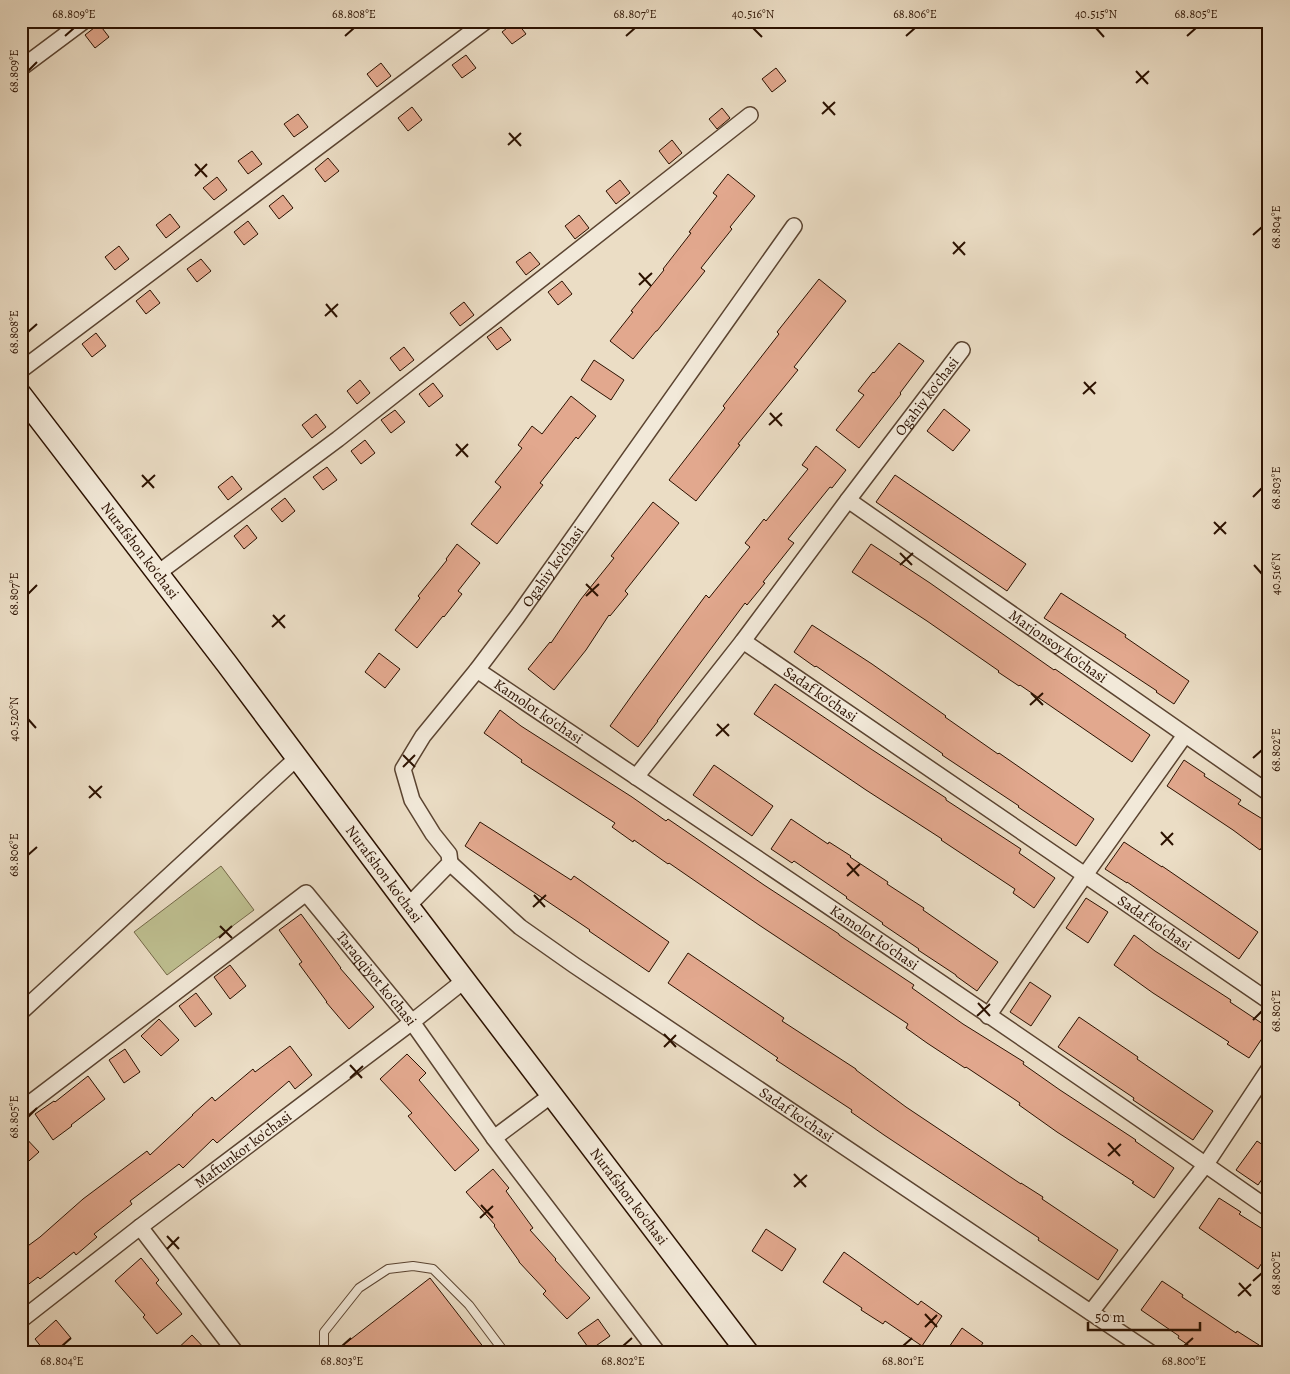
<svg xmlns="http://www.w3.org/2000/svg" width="1290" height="1374" viewBox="0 0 1290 1374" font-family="Alegreya,serif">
<rect width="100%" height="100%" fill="#ebddc5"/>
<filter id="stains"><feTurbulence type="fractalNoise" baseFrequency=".004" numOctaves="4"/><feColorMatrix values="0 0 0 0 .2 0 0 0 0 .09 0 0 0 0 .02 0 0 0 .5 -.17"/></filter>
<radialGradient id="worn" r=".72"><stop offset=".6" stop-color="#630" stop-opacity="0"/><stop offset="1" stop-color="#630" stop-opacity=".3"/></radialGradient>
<path fill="#bebf90" stroke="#746848" d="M221,866L254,910L167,975L134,932Z"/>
<g fill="#e2a88e" stroke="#2b1100">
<path d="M516,21L526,34L512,44L502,32Z"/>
<path d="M99,24L109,37L95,48L85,35Z"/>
<path d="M466,55L476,68L462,78L452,65Z"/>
<path d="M381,63L391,76L377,87L367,74Z"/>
<path d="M776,68L786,81L772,92L762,79Z"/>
<path d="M412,107L422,120L408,131L398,118Z"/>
<path d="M722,108L730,118L717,129L709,119Z"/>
<path d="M298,114L308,127L294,137L284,124Z"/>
<path d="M672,140L682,153L669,164L659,151Z"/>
<path d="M252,151L262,164L248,174L238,161Z"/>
<path d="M328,158L339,171L325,182L315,169Z"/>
<path d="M728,174L755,196L730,227L732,229L701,268L705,271L657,331H656L633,359L610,341L633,312L631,311L664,270L663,269L691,233L689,232L717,196L713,193Z"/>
<path d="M217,177L227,190L214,200L203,188Z"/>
<path d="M620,180L630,193L616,204L606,191Z"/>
<path d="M283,195L293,208L279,219L269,206Z"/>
<path d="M170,214L180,227L166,238L156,225Z"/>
<path d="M579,215L589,228L575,239L565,226Z"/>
<path d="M248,221L258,234L244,245L234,232Z"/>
<path d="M119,246L129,259L115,270L105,257Z"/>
<path d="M530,252L540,264L526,275L516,262Z"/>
<path d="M201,259L211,271L197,282L187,269Z"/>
<path d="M819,279L846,301L794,367L798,370L738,444L740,445L696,501L669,480L725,408L723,406L779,334L777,332Z"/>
<path d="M562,281L572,294L558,305L548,292Z"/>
<path d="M150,290L160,303L146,314L136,301Z"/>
<path d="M464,302L474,315L460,326L450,313Z"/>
<path d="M501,327L511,340L497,350L487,337Z"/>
<path d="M96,333L106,346L92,357L82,344Z"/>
<path d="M899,343L924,361L900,393L901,394L859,448L836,430L864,395L858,391L873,372L874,373Z"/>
<path d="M404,347L414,360L400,371L390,358Z"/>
<path d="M594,360L624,380L611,400L581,380Z"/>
<path d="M360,380L370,393L357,404L347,391Z"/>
<path d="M433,383L443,396L429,407L419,394Z"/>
<path d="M571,396L596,416L578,439L576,437L540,483L543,485L497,544L471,524L501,487L495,482L522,448L518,445L532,426L542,434Z"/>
<path d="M944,409L970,430L953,451L927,431Z"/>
<path d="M395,410L405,422L391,433L381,420Z"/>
<path d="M316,414L326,427L312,438L302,425Z"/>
<path d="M365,440L375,453L361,464L351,451Z"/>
<path d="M816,446L846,470L832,488L830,487L788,539L794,543L763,582L765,583L747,605L745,603L657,721H658L638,747L610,726L635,691L706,595L709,598L750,547L745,543L764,519L766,521L808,469L802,465Z"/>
<path d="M327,467L337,480L323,490L313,477Z"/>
<path d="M895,475L1026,564L1007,591L876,502Z"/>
<path d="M232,476L242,489L228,500L218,487Z"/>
<path d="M285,498L295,511L282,522L271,509Z"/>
<path d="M653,502L679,523L625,591L628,594L610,616L609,615L586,650L554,690L528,669L550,642L551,643L581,599L614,558L611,556Z"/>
<path d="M247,525L257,538L244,549L234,536Z"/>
<path d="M457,544L480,563L458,591L462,594L444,617L443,616L417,648L395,630L420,598L418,596L447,560L446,559Z"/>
<path d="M871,544L930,583L1054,670L1055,669L1150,735L1132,762L1020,685L1019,686L998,672L999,671L927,621L852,572Z"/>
<path d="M1061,593L1126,635L1125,637L1189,681L1174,704L1156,692L1157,691L1110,660L1044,618Z"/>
<path d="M812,625L872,664L946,716L945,717L998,754L999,753L1094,819L1076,846L1018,807L1019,806L942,755L943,754L816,666L815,667L794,652Z"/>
<path d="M379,653L400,669L385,688L365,672Z"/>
<path d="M775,684L871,749L946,798V800L1021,849L1019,853L1055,878L1034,908L1013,893L1015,889L941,840L942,839L866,790L754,714Z"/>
<path d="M500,710L521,726L632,797L666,821L668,819L706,845L764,885L839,934V935L914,985L912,988L963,1024L1024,1062L1023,1064L1060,1090L1136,1140L1135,1141L1174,1168L1154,1198L1132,1183L1134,1182L1057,1132L1019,1105L1020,1103L966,1067L965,1068L927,1043L906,1028L908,1024L759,925L669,863L668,864L634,840L633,842L612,827L615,823L521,762L522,760L484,733Z"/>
<path d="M1184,760L1205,774L1204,776L1241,800L1238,804L1269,823V836L1260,850L1233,830L1167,786Z"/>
<path d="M714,765L773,806L752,836L693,795Z"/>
<path d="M791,819L828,844L829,842L851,856L850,857L888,882L887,884L924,908L923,910L998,962L977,991L956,976V975L918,950L919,949L882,924L883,923L846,898L847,897L794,861L792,863L771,849Z"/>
<path d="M480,822L571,880L574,876L669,942L649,972L589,931L590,930L465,846Z"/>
<path d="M1124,842L1162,867V866L1258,932L1239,959L1127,882V883L1105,869Z"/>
<path d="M1086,898L1108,912L1088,943L1066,928Z"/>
<path d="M301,914L341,968H340L374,1007L349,1029L326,1002H327L299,964L302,962L279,930Z"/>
<path d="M1134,935L1155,951L1231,1000L1230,1002L1269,1028L1249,1058L1227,1044L1229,1042L1153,993L1114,965Z"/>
<path d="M688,953L784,1018L782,1021L856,1069V1070L906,1107L1021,1184V1183L1043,1197L1042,1199L1118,1250L1098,1280L1038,1240L1039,1238L884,1135L851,1112L852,1110L776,1060L778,1058L668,983Z"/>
<path d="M230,965L246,986L230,999L214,977Z"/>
<path d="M1030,982L1051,996L1031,1026L1010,1012Z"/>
<path d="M196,993L212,1014L195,1027L179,1006Z"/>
<path d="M1079,1017L1138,1057L1137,1059L1213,1111L1193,1140L1133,1100L1134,1098L1058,1047Z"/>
<path d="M159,1019L179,1040L161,1056L141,1036Z"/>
<path d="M290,1046L312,1075L295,1089L289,1081L217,1143L213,1139L183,1168L179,1164L130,1201L132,1204L94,1234L97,1237L76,1255L74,1252L40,1279L38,1277L21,1290V1251L40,1237L83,1199L147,1151L150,1155L193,1115H192L212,1097L215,1101L253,1069L255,1072Z"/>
<path d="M125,1049L140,1072L124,1083L109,1060Z"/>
<path d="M407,1054L426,1073L419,1080L479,1150L455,1171L408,1116L412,1113L380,1079Z"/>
<path d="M88,1076L105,1099L71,1125L72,1126L53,1140L35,1114L54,1101L55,1102Z"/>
<path d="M21,1133L39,1152L21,1168Z"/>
<path d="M1257,1141L1269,1149V1169L1258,1185L1236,1170Z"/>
<path d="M493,1169L509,1188L506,1191L533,1228L530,1230L556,1259L555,1260L590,1298L567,1319L543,1294L546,1291L519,1262V1261L494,1226L495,1225L466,1192Z"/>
<path d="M1219,1198L1241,1212L1239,1214L1269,1233V1252L1258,1269L1199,1228Z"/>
<path d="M766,1229L796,1249L782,1271L752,1251Z"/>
<path d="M844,1252L918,1305L921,1301L942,1316L922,1346L885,1321L883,1324L861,1310L862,1308L823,1282Z"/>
<path d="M141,1258L159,1280L156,1283L182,1314L157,1334L143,1317L145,1315L115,1281Z"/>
<path d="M430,1278L488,1353H333Z"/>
<path d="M1162,1281L1183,1295L1182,1297L1236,1333L1237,1331L1259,1345L1254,1353H1200L1178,1338L1179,1336L1141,1310Z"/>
<path d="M598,1319L610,1336L590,1350L578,1333Z"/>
<path d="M56,1320L71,1338L54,1353H46L35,1339Z"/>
<path d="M962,1328L983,1343L976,1353H945Z"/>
<path d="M192,1335L209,1353H173Z"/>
</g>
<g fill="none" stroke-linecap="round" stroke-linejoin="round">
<g stroke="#5b4431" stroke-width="10">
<path id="lane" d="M324,1353V1332L359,1288L388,1269L413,1266L433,1269L469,1305L505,1353"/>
</g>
<g stroke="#5b4431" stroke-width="18">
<g id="street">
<path d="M21,68L84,21"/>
<path d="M21,370L486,21"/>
<path id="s1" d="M848,500L1269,793"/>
<path d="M158,573L338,439L750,115"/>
<path id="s2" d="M743,641L1269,1001"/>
<path id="s3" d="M477,670C742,848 1007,1025 1269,1209"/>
<path id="s4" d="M636,777L743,641L848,500L962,350"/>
<path id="s5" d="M450,863L520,927L574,965L1151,1353"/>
<path id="s6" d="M408,906L450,863L449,854L433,834L412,800L403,769L423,736L477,670L517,617L794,226"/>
<path d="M21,1012L298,757"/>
<path d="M988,1016L1085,875L1185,735"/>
<path id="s7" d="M21,1110L306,893L412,1022L494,1138L658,1353"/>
<path d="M494,1138L553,1094"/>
<path d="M140,1227L236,1353"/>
<path d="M1091,1312L1206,1164L1269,1069"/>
<path id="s8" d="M21,1320L140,1227L412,1022L465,980"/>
</g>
</g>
<g stroke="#2b1100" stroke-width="24">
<g id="secondary">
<path id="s9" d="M21,395L227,664L408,906L748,1353"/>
</g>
</g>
<use href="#lane" stroke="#f2e9d9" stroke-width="8"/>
<use href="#street" stroke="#f2e9d9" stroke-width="15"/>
<use href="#secondary" stroke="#f2e9d9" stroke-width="21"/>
</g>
<path fill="none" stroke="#2b1100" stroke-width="2" d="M753,28L762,37M1096,28L1104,37M65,36L74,28M345,36L354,28M626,36L635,28M906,36L915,28M1187,36L1196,28M28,71L37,62M1136,71L1148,84M1136,83L1149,71M823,102L835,115M822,114L835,102M509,133L521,146M508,145L521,133M195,164L207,177M195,176L207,164M1253,235L1262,227M953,242L965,255M953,254L965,242M639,273L651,286M639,285L652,273M326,304L337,317M325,316L338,304M28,332L37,324M1084,382L1095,394M1083,394L1096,382M770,413L782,426M769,425L782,413M456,444L468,457M456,456L468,444M142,475L154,488M142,487L155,475M1253,497L1262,488M1214,522L1226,534M1214,534L1226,522M900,553L912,565M900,565L913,553M1254,565L1262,574M586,584L598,596M28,594L37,585M586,596L599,584M273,615L285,628M272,627L285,615M1031,693L1043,705M1030,705L1043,693M28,719L36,728M717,724L729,736M716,736L729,724M403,755L415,767M1253,758L1262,750M403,767L415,755M89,786L101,798M89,798L102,786M1161,832L1173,845M1161,845L1173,833M28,855L37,847M847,863L859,876M847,876L860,864M534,895L545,907M533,907L546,895M220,926L232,938M219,938L232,926M978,1003L990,1016M977,1016L990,1004M1253,1020L1262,1011M664,1034L676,1047M664,1047L676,1035M350,1065L362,1078M350,1078L363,1066M28,1117L37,1108M1108,1143L1120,1156M1108,1156L1121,1144M794,1174L806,1187M794,1187L807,1175M481,1205L493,1218M480,1218L493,1206M167,1236L179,1249M167,1249L179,1237M1253,1281L1262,1273M1239,1283L1251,1296M1238,1296L1251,1284M925,1314L937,1327M925,1327L937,1315M62,1346L71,1338M342,1346L351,1338M623,1346L632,1338M903,1346L912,1338M1184,1346L1193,1338"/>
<g text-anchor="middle" stroke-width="4.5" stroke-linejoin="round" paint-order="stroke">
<g font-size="15" fill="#2b1100" stroke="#f2e9d9">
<text dy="5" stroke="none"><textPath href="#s4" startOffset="479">Ogahiy ko'chasi</textPath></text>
<text dy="5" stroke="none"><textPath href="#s9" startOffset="196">Nurafshon ko'chasi</textPath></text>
<text dy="5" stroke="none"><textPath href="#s6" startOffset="419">Ogahiy ko'chasi</textPath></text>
<text dy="5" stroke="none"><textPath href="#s1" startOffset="256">Marjonsoy ko'chasi</textPath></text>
<text dy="5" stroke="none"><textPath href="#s2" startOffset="94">Sadaf ko'chasi</textPath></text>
<text dy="5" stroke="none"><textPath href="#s3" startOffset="74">Kamolot ko'chasi</textPath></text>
<text dy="5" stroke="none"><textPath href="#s9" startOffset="601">Nurafshon ko'chasi</textPath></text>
<text dy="5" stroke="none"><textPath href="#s2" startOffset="499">Sadaf ko'chasi</textPath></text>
<text dy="5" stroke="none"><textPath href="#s3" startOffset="479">Kamolot ko'chasi</textPath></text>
<text dy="5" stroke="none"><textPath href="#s7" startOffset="469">Taraqqiyot ko'chasi</textPath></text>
<text dy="5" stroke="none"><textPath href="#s5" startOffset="429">Sadaf ko'chasi</textPath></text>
<text dy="5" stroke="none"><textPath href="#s8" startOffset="280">Maftunkor ko'chasi</textPath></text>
<text dy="5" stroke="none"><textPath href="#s9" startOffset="1006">Nurafshon ko'chasi</textPath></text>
</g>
</g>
<rect width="1290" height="1374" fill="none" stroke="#ebddc5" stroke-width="55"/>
<path d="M1088 1322v8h112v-8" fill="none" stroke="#2b1100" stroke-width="2.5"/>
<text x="1095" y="1322" font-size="15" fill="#2b1100" stroke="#f2e9d9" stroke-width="4" paint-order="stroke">50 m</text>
<rect x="28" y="28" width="1234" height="1318" fill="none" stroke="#2b1100" stroke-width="2"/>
<g font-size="12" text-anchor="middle" fill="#2b1100">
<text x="74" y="18">68.809°E</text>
<text x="354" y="18">68.808°E</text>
<text x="635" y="18">68.807°E</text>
<text x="753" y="18">40.516°N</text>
<text x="915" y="18">68.806°E</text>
<text x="1096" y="18">40.515°N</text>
<text x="1196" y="18">68.805°E</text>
<text transform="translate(14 71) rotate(-90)" y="4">68.809°E</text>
<text transform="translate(1276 227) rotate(-90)" y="4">68.804°E</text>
<text transform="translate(14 332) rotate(-90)" y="4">68.808°E</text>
<text transform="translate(1276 488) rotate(-90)" y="4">68.803°E</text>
<text transform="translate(1276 574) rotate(-90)" y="4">40.516°N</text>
<text transform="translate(14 594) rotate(-90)" y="4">68.807°E</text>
<text transform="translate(14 719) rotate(-90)" y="4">40.520°N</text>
<text transform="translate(1276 750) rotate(-90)" y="4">68.802°E</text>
<text transform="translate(14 855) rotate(-90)" y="4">68.806°E</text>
<text transform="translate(1276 1011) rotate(-90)" y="4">68.801°E</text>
<text transform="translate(14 1117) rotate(-90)" y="4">68.805°E</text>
<text transform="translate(1276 1273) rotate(-90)" y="4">68.800°E</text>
<text x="62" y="1365">68.804°E</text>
<text x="342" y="1365">68.803°E</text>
<text x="623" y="1365">68.802°E</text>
<text x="903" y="1365">68.801°E</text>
<text x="1184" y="1365">68.800°E</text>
</g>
<rect width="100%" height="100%" filter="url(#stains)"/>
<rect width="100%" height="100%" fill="url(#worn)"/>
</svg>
